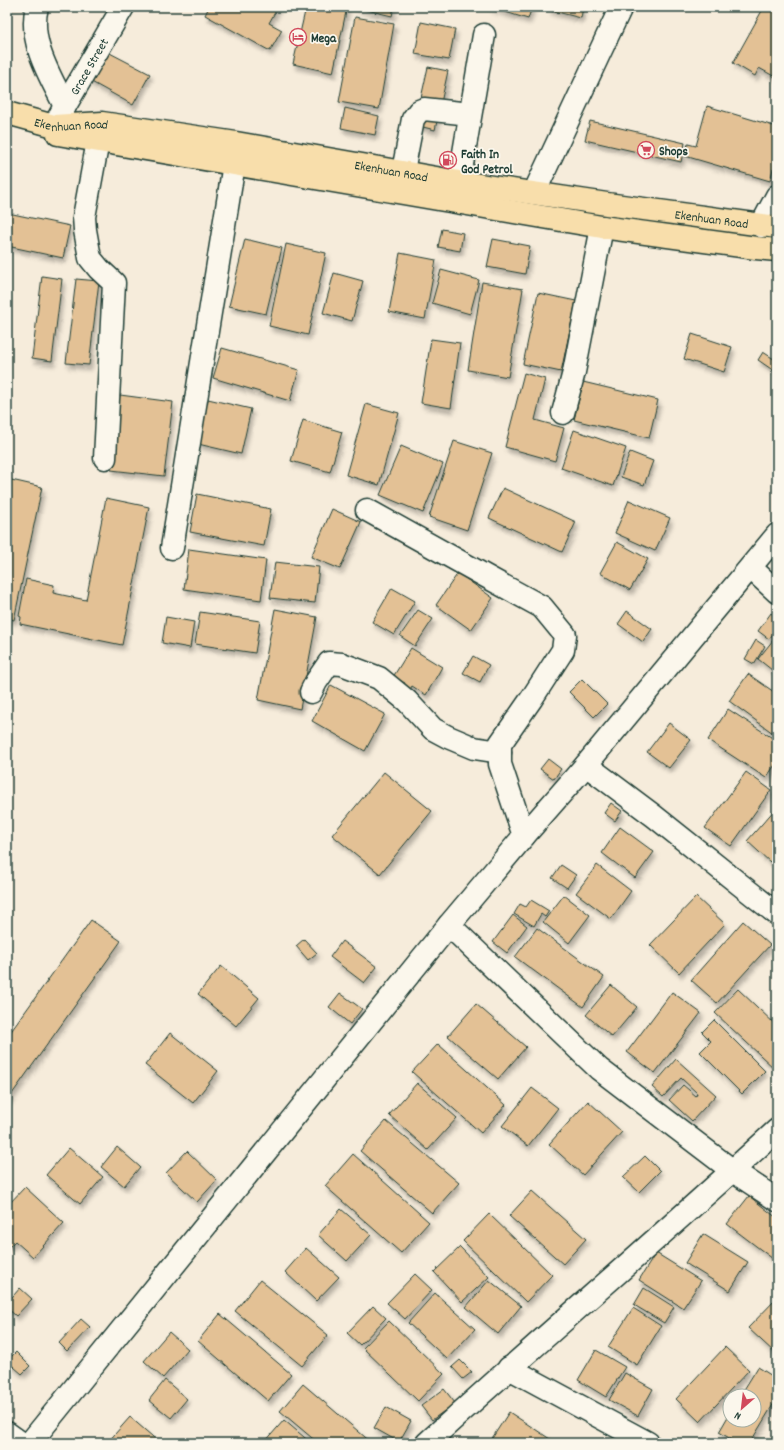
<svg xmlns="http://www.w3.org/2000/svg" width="784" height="1450" viewBox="0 0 784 1450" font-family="Dekko,sans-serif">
<defs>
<filter id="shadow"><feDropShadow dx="2.5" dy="4.5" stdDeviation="2" flood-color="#0004"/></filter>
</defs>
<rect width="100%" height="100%" fill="#f6ecdb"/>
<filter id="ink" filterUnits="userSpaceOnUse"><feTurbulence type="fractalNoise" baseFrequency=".025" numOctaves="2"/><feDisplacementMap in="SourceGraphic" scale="8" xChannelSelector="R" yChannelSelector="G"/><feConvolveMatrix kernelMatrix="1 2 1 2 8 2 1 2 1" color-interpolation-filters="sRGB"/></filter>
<g filter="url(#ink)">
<g fill="#e3c195" stroke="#1f3d34" filter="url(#shadow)">
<path d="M209,7H278L269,23L282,30L270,51L205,15Z"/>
<path d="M306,7H347L333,73L293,64Z"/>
<path d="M354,7H394L392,16Z"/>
<path d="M489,7H532L528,19Z"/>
<path d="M550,7H583L581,18L549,10Z"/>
<path d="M764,7H777V78L759,68L755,76L733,63Z"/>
<path d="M355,17L394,24L379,109L339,102Z"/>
<path d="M421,22L455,29L449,60L415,54Z"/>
<path d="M104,50L150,74L133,105L88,80Z"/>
<path d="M428,67L448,71L435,130L415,125Z"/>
<path d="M707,106L777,127V171L773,169L770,181L685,156L688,144L696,146Z"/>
<path d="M345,108L379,116L375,135L341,128Z"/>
<path d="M590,121L685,143L681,162L585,140Z"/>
<path d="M8,213L70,226L63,258L7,246Z"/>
<path d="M442,229L463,233L460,251L438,247Z"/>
<path d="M245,239L282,248L266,314L229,306Z"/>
<path d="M493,239L530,246L525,274L487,267Z"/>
<path d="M286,244L326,253L308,335L269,326Z"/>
<path d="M400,253L436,260L425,319L389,312Z"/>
<path d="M441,270L479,280L470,314L432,303Z"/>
<path d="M334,273L363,281L352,321L323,313Z"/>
<path d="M42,276L62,279L52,361L32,358Z"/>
<path d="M76,279L99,281L89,365L66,363Z"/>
<path d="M482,282L523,289L508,377L468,370Z"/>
<path d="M538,293L576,301L561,372L523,364Z"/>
<path d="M692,334L732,347L724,372L684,359Z"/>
<path d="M431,339L460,343L451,408L421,403Z"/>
<path d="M222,348L299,370L290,401L213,378Z"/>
<path d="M763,352L777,361V373L758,360Z"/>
<path d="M524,373L545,379L535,420L564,428L555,461L505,447Z"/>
<path d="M583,382L658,400L649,438L574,420Z"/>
<path d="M120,395L173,402L164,476L111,470Z"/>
<path d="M208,399L251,409L241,454L198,444Z"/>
<path d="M366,404L399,413L379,485L346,475Z"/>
<path d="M303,420L342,432L330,472L291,461Z"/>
<path d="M574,430L626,448L613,486L561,468Z"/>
<path d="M454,441L492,453L467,530L429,517Z"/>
<path d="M401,446L443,464L423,513L380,495Z"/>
<path d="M630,452L653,461L644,485L621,477Z"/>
<path d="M7,479L42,487L14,620L7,618Z"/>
<path d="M503,488L576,522L562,552L489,518Z"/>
<path d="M197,494L271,509L264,546L190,532Z"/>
<path d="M106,498L149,507L122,645L20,624L21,617L19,616L26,579L54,585L53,593L86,600Z"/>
<path d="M629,500L670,518L655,551L615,533Z"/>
<path d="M332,509L361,522L340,569L311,557Z"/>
<path d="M617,542L648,559L630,590L600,573Z"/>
<path d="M189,549L266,560L261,600L184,589Z"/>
<path d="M275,562L319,567L315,603L270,598Z"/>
<path d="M458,573L493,598L471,630L436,605Z"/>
<path d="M392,588L415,601L394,635L372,622Z"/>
<path d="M275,609L317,617L300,709L258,700Z"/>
<path d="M418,610L433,619L415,646L400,636Z"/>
<path d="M627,611L652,629L643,642L618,624Z"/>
<path d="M200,612L260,621L255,653L195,644Z"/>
<path d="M771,613L777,618V629L769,639L758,631Z"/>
<path d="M166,617L194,622L190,648L162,643Z"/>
<path d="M777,635V674L758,659Z"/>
<path d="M756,640L765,646L754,664L745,659Z"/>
<path d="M411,648L442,667L426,695L412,686L408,693L401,689L405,683L393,677Z"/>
<path d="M473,656L489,665L480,682L463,673Z"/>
<path d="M748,674L777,694V736L729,701Z"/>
<path d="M582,679L607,704L594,717L569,692Z"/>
<path d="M331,685L385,714L365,751L312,721Z"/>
<path d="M728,709L777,741V762L766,778L708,740Z"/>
<path d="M669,723L691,740L669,768L647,752Z"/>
<path d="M548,759L561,769L554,779L540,769Z"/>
<path d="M384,772L432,811L380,874L332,835Z"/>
<path d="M746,772L771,790L731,846L705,828Z"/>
<path d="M611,803L622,811L615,821L604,813Z"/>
<path d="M777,807V855L770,862L747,841Z"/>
<path d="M620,827L654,852L635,878L602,853Z"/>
<path d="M561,865L576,875L567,888L552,878Z"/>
<path d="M597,865L631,891L611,919L576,893Z"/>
<path d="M564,895L590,915L569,943L543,922Z"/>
<path d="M696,897L725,924L679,973L650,945Z"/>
<path d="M531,900L549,911L545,917L541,914L534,926L514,914L520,904L526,907Z"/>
<path d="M513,915L527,926L507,953L493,942Z"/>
<path d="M91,920L121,941L7,1101V1037Z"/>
<path d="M743,921L770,945L717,1003L691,980Z"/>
<path d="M537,928L604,977L583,1007L515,957Z"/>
<path d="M304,939L317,953L308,960L296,946Z"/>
<path d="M342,941L377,967L364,983L330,957Z"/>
<path d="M221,966L259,998L236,1026L198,994Z"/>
<path d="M611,985L637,1007L612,1037L586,1015Z"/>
<path d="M738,989L777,1026V1067L775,1069L715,1013Z"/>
<path d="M672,992L701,1013L655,1073L627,1052Z"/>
<path d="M340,993L362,1009L350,1024L329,1007Z"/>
<path d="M476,1004L526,1047L498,1079L448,1036Z"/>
<path d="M714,1020L765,1071L742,1094L700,1052L711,1041L702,1032Z"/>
<path d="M170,1033L218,1071L193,1103L145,1065Z"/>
<path d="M438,1044L506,1105L481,1133L412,1072Z"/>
<path d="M676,1059L716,1095L692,1121L669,1100L683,1085L696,1096L697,1093L681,1078L663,1097L652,1087Z"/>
<path d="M417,1083L457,1118L428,1150L389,1115Z"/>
<path d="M532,1088L558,1108L528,1146L502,1126Z"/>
<path d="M588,1101L622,1132L583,1175L549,1144Z"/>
<path d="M386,1121L459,1183L432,1213L360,1151Z"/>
<path d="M117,1147L140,1167L124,1186L101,1167Z"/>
<path d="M69,1148L103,1177L80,1204L46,1175Z"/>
<path d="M187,1151L217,1180L197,1202L166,1173Z"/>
<path d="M353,1154L429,1222L401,1253L325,1186Z"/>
<path d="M645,1156L660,1171L639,1192L623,1177Z"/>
<path d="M25,1187L64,1223L33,1257L15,1241L9,1247L7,1245V1206Z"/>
<path d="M532,1191L586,1239L563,1264L509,1216Z"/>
<path d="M749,1196L777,1218V1262L727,1224Z"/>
<path d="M341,1209L371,1235L347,1261L318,1235Z"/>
<path d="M489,1214L552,1275L526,1302L463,1241Z"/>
<path d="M703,1234L748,1262L730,1291L685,1263Z"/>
<path d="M460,1247L489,1277L462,1302L434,1272Z"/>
<path d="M306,1248L339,1277L316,1301L285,1272Z"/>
<path d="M656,1253L701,1281L683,1308L639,1280Z"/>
<path d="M415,1274L432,1290L405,1319L387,1303Z"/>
<path d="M260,1280L328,1335L302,1366L235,1311Z"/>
<path d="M489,1280L521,1306L498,1334L466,1307Z"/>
<path d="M20,1288L32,1299L16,1316L7,1308V1303Z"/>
<path d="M644,1288L674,1307L664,1323L634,1305Z"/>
<path d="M435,1293L475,1329L447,1359L408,1323Z"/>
<path d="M777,1298V1350L775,1353L748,1328Z"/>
<path d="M373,1306L386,1318L360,1345L347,1333Z"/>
<path d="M633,1308L661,1326L637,1365L608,1347Z"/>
<path d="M220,1314L291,1374L268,1401L198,1341Z"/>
<path d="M81,1319L90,1327L67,1351L59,1343Z"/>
<path d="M389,1321L444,1374L418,1401L363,1348Z"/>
<path d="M169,1332L188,1349L163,1378L144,1361Z"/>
<path d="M725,1347L749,1370L700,1422L676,1399Z"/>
<path d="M596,1350L625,1367L606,1397L578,1380Z"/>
<path d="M16,1352L30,1366L22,1374L7,1361Z"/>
<path d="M460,1360L472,1372L463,1379L452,1367Z"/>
<path d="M758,1367L777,1379V1405L774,1403L750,1443H738L719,1432L730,1413V1420H754V1396H740Z"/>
<path d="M625,1373L653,1389L638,1416L609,1400Z"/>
<path d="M165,1380L187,1399L171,1418L149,1400Z"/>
<path d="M303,1384L372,1443H318L280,1411Z"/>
<path d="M444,1389L455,1403L432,1420L421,1406Z"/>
<path d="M386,1407L411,1421L399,1442L374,1428Z"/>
<path d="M509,1412L556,1443H489Z"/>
<path d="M130,1417L160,1443H107Z"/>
<path d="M284,1420L311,1443H264Z"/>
<path d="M777,1434V1443H771Z"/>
<path d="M70,1439L76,1443H67Z"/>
</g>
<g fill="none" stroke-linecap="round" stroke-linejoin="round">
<g stroke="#1f3d34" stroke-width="25">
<g id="minor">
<path d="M37,7C28,41 50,76 65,106"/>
<path id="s1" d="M54,126L65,106L123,7"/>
<path d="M98,141L84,217L85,230L90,258L99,269L114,283L105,458"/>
<path d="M403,171L413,119L419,111L424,109L470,114"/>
<path d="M459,182L484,35"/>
<path d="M534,193L621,7"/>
<path d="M761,226L777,196"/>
<path d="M563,413L574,372L602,227"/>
<path d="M367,510L489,578L542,607L565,635L563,650L532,698L500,744V764L524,836"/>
<path d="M172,548L234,164"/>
<path d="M751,568L777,592"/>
<path d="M311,692L316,682L329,663L342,664L379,678L407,701L433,729L448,737L474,748L500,752"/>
<path d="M586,765L654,816L777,914"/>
<path d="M449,925L599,1069L733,1171L777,1200"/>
<path d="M509,1368L648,1443"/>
<path d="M7,1433L21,1443"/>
<path d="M30,1443L449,925L524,836L586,765L777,535"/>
<path d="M427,1443C543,1337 662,1236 777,1130"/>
</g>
</g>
<g stroke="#1f3d34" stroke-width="25">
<g id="major">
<path id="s2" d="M7,113L54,126L102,123L236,143L459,182L607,204L777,227"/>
<path d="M58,134L602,227L756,248L777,250"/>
</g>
</g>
<use href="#minor" stroke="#fbf7ec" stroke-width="22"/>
<use href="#major" stroke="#f8deab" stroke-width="22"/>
</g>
</g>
<defs>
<g id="hotel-ring" transform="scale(0.9)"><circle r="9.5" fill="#fbf7ec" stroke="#d1495b" stroke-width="1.5"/><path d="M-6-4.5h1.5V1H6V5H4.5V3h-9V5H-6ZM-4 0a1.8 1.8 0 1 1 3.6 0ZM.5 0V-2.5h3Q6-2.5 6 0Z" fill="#d1495b"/></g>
<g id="supermarket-ring" transform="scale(0.9)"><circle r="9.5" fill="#fbf7ec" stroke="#d1495b" stroke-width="1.5"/><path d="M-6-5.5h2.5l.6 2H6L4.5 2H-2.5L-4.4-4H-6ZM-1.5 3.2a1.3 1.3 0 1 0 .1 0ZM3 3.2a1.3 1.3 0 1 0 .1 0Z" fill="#d1495b"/></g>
<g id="fuel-ring" transform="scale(0.9)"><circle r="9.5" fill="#fbf7ec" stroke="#d1495b" stroke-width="1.5"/><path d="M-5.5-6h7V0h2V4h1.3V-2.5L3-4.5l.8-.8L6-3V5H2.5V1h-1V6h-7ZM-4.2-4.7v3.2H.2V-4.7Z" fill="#d1495b"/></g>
</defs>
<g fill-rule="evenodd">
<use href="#hotel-ring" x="298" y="37"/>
<use href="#supermarket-ring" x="646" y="150"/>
<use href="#fuel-ring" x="448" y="160"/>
</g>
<g text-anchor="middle" stroke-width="3.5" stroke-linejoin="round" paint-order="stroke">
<g font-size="13" font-weight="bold" fill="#1f3d34" stroke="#fbf7ec" text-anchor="start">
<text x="311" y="42">Mega</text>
<text x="659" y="155">Shops</text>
<text x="461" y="158">Faith In<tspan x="461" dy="15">God Petrol</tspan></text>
</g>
<g font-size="13" fill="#1f3d34" stroke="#fbf7ec">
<text dy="5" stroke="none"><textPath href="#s1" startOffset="69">Grace Street</textPath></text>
<text dy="5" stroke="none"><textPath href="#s2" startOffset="66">Ekenhuan Road</textPath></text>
<text dy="5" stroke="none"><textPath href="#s2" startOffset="390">Ekenhuan Road</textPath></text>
<text dy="5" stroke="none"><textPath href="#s2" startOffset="714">Ekenhuan Road</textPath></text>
</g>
</g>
<rect width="784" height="1450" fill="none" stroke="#fbf7ec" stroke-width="24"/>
<rect x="12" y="12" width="760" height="1426" fill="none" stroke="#1f3d34" stroke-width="1.5" filter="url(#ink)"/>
<g transform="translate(742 1408) rotate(208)"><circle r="19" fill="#fbf7ec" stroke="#a3ada2"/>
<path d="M0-3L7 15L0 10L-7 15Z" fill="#d1495b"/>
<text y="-6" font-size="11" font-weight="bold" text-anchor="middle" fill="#1f3d34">N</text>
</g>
</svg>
